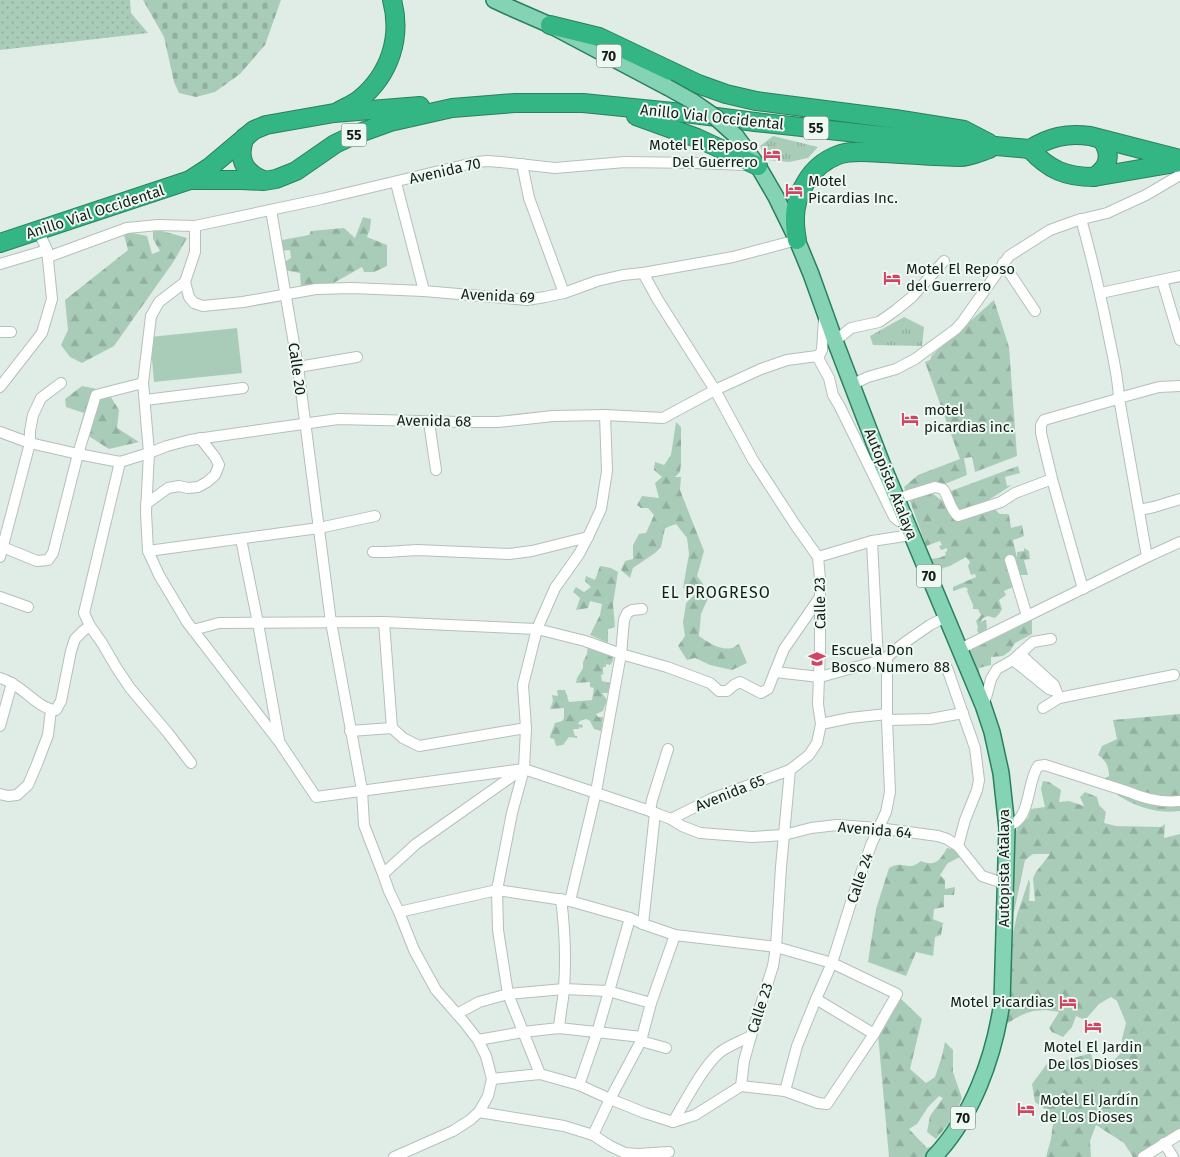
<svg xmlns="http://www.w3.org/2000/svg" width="1180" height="1157" viewBox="0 0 1180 1157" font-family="'Fira Sans',sans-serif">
<defs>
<pattern id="grass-dots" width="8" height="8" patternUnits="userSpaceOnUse" patternTransform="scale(1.25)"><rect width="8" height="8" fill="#a9ccb9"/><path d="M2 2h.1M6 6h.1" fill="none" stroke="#91af9e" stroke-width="1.8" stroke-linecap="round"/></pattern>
<pattern id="forest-firs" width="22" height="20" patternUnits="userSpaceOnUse" patternTransform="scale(1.25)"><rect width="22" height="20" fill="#a9ccb9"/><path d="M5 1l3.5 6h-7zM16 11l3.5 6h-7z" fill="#91af9e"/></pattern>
<pattern id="cemetery-stones" width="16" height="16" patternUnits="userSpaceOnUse" patternTransform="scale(1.25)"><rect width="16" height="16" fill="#a9ccb9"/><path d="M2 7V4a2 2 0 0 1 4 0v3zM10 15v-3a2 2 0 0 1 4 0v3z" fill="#91af9e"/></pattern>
<pattern id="park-tufts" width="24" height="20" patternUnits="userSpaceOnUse" patternTransform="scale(1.25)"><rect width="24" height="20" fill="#a9ccb9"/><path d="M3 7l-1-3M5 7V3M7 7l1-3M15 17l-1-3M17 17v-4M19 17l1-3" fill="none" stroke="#91af9e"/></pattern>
</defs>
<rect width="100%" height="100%" fill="#e0ede6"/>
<path fill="url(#grass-dots)" d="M0,0H130L131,13L148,33L0,50Z"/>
<g fill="url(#forest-firs)">
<path d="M363,217L371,219L370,229L367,237L387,245V266L374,272H364L362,267L330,285L301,287L300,273L284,270L283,263L291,258L290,250L280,251L282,240L309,235L311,231L344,228L355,238Z"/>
<path d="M153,229L162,231L187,238L174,261L114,346L82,363L70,357L61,345L68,330L65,300L128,250L123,231L147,236L152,254L160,251L153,239Z"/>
<path d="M994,300L1009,347L1017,456L975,472L972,457L964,458L967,475L940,486L931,482L906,493L904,487L918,475L960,459L925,362L930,360L932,355Z"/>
<path d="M82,386L107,391L119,410L117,428L139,442L109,449L79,430L84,413L66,407L65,399Z"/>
<path d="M676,422L681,427V464L680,472L675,477H681L680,490L704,551L697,576L704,585L709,596L701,614L699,636C708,642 720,651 732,648C733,648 738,644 739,644L747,663L732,670L710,665L695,658L687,660L678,646L685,636L683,623L686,603L695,594L683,588L689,554L687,538L676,524L665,528L661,547L655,553L633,568L630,578L621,570L625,561L633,559V545L639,534L646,533L654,515L648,508H641L637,505L642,496L659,498L655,483L662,477L654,470L655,462L664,465L671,455Z"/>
<path d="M1018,466L1020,473L1005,477L1007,486L1012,485L973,510L992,507L1000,514H1007L1009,515L1011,528L1022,525L1024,536L1013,540L1017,558V552L1024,551V548L1029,551L1030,559L1024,560L1028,575H1021L1020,585L1016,588L1013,587L1004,591L1006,595L999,600L1002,609L999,614L995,618L988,616L983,618L980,622L986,620L987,627L985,633L980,636L977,630L978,627L976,621L981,615L978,609H973V605L967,591L968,589L965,587L953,591V587L976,577L975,574L971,575L968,566L970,562L966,557L950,566L943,568L941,572L936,574L929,559L939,558L946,555L945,553L947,551V548L941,550L939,546L942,545L940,541L926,546L910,501L919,497L932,493L949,506L943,494Z"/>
<path d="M600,566L611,568L618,572L613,604L615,627L608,629V643L590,635L600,615L602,604L590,601L588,608L576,610L580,598L573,592L576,587L584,592L591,587L585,581L586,576L595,580Z"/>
<path d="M1032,620V634L1015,643L1010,651L1003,656L991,657V665L979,668L980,680L969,651Z"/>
<path d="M588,644L612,653L613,661L610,665L606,664V667H603V673L604,674L601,675L602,681L610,683L608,693H602L607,700L603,711L596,714L598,717H603L601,731L594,729L590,721L586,719L580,721L578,724L583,725L582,728L579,727V729H574L573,730L575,736H577V738L569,737L563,745L556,746L554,739L550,738V736L555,723L562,721L564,718V708L550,709L553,701L552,695L558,696L557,690H565L569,702L592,700L594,688L590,687V682L576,683L577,678L583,668V662L587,654Z"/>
<path d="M1180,714V811C1153,815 1119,802 1102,780L1109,776C1109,767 1106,760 1098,755L1102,746L1117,739L1113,720Z"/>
<path d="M1043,781L1049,782L1061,790L1059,802L1069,801L1084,806L1080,797L1085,792L1097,797L1099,805L1106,812L1104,823L1116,826L1161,827L1165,824L1164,838L1180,834V1131L1138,1157H1133L1124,1143L1096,1125L1090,1141L1091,1157H1046L1051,1139L1054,1116L1035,1102L1032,1084L1049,1061H1064L1091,1053L1093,1062L1113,1061L1123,1051L1122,1039L1126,1023L1117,1001L1111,997L1099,1004L1085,1020L1076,1016L1072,1027L1063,1037L1052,1032L1049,1028L1059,1012C1033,1007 1023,1013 1002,1027L1009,951L1017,915L1029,879L1030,884L1029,901H1035L1033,878L1036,872L1050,854H1033L1025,860L1014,912L1011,908L1010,840L1021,823L1028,818L1031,809L1045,807L1041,789Z"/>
<path d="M947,848L957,850L962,856L948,863L940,875L945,880V889L955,887L954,895H944V907L934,909L933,919L943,923L941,935L935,937L933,956L916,952L906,976L868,962L876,909L889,868C893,866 897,864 901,865C911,866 912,868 921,861C936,867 940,860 947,848Z"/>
<path d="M899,997L922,1019L910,1069L926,1083L935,1077L942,1056L945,1042L953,1050V1072L962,1098L954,1117L936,1139L927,1132L930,1116L943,1098L939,1096L928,1107L917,1124L909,1129L927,1148L943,1143L930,1157H889L878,1034Z"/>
</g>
<path fill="url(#cemetery-stones)" d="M143,0H281L265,45L240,74L215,92L196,97L179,93L174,82L164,37Z"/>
<g fill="url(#park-tufts)">
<path d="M773,136L818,147L808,158L789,162L767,160L760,146Z"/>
<path d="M904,317L924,327L922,346L873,345L870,336Z"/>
</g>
<path fill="#a9ccb9" d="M237,328L242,373L154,382L150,337Z"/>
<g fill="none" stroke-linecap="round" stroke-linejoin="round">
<g stroke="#b4c0b9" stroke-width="12">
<g id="street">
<path d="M522,164L529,198L564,293"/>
<path d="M396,183L424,291"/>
<path d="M271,210L298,367L331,622L362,790L364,825L383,874L389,891L399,912L414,950L436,990L464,1022L478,1040L486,1056L492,1079L488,1096L479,1112L470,1120L453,1131L394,1157"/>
<path d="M1081,219C1092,258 1101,297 1109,337C1113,357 1118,377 1119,398L1147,557"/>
<path d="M195,226V252L185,282L159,302L151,316L143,383L149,453L146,512L148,551L159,575L187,622L280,743L316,797L524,769L650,811L671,819L682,826L700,833L752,837L784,835L811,828L837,825L878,828L938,836L947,839L958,846L982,876L1006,884"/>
<path d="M48,257L127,228L158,225L195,226L322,199L477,162L487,161L501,162L555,168L625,162L695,163L745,165"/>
<path d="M1003,263L1035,311"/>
<path d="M0,264L47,250"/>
<path d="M643,273L658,300L715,390L753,460L796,526L818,557L820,579V650L818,704L821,724L817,743L809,755L790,770L781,867L776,947L773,966L751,1036L744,1061L741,1086"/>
<path d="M1162,280L1180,340"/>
<path d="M185,282L189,297L194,303L203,306L243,302L316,289L352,288L424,291L527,300L545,297L564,293L597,281L623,275L643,273L733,257L797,240"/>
<path d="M1101,293L1180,276"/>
<path d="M0,332H11"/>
<path d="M835,341L851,328L879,322L896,310L912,297L944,261"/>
<path d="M817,356L829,378L833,395L840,407L894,517L899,521L906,522"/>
<path d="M298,367L357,357"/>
<path d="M851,385L868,377L896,369L915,359L956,329L963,321L1009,256L1050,230L1078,220L1107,213L1146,195L1180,175"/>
<path d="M0,387L42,333L52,299L47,250L38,230"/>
<path d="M145,400L243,388"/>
<path d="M429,422L436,470"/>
<path d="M0,432L30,443L78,454L120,462L149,453L167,446L190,440L338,419L459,422H498L553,416L605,415L663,418L715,390L761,369L787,360L817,356L820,354L822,350L824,319"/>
<path d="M120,462L84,613L90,626L102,643L116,667L130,688L168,733L191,763"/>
<path d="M896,499L935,487L943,489C949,498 950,509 958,516L1001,502L1015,493L1052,479"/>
<path d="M146,504L168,488L179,486L188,488L198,487L207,482L215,475L219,465L215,457L200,438"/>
<path d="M1139,510L1154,507L1180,499"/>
<path d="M241,539L258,623L279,740"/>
<path d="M872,541L878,661"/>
<path d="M0,546L37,561L48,560L53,553L78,454L96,395L143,383"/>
<path d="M148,551L319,528L375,516"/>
<path d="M373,552H386L417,550L509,554L532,551L588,537"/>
<path d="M0,557L30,443V431L33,415L41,398L61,383"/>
<path d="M818,557L872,541L911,535"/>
<path d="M1010,560L1027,616"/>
<path d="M1083,589L1052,479L1041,433V425L1044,420L1114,400L1119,398L1159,387L1180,386"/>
<path d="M0,597L28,607"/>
<path d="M384,622L392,728"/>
<path d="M193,630L219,623L384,622L537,629L585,641L621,654L667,667L710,683L719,691H727L734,685L740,682L761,693L768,689L784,649L820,597"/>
<path d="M960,649L1147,557L1180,542"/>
<path d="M1020,654L1054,685L1059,698"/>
<path d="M1013,660L1049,689L1052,690"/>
<path d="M947,668L975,748L979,780L977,790L965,820L958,846"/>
<path d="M775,672L820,677L878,661L887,657L904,643L930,625L946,617"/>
<path d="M0,678C4,679 8,681 11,683C26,690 39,709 56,710L61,701L71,651L75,639L83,631L90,626"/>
<path d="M983,705L987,694L991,679L997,669L1013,660L1033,642L1051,639"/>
<path d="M1043,708L1059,698L1174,675"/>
<path d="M887,720L930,719L963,713"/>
<path d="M821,724L850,718L887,714"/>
<path d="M0,726L12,683"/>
<path d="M350,731L392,728L403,738L419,746L526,728"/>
<path d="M0,794L8,796L17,795L28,785L37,764L48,735L51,710"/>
<path d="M650,811L652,800L668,749"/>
<path d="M671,819L711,799L790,770"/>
<path d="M1007,828C1010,825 1014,824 1017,821C1030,810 1028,781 1038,766L1045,765L1129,792C1145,799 1162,803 1180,801"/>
<path d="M383,874L416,844L521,770"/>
<path d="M570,901L596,792L621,654L624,620L627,613L632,610L642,609"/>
<path d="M399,912L497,890L570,901L630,918L643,924L675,935L776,947L832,963L897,994L874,1034L827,1104L818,1103L785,1091L741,1086L695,1115L673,1122L645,1113L610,1099L579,1085L540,1074L492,1079"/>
<path d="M643,924L655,813"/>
<path d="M816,999L874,1034"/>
<path d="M457,1014L479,1002L508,994L564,989L608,991L651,1003"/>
<path d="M559,1028C560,1015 563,1002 564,989C566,959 565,929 561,899"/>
<path d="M478,1040L523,1032L559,1028L642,1037"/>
<path d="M641,1041L666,1048"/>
<path d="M540,1074L508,994L498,930L497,890L512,813L524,769L526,728L523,685L537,629L555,588L579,554L588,537L601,509L607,471L605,415"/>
<path d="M579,1085L597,1033L630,918"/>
<path d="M785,1091L797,1046L816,999L832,963L852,899L871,845L886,812L890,792L887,720V657"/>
<path d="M479,1112L564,1126L593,1135L610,1146L625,1153L638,1154L669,1152"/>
<path d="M673,1122C685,1102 702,1068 719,1053C727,1046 741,1041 751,1036"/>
<path d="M593,1135L610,1099L641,1041L651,1003L675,935"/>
<path d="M1164,1143L1173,1157"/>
<path d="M1143,1157L1180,1134"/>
</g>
</g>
<g stroke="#2a805e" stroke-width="18">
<g id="primary">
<path d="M494,0L509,7L550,25L667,87"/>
<path d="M736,136L758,166L776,197L797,240L811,274L835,341L883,466L983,705L992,732L1001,773L1007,828L1002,1002C994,1057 973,1116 934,1157"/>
</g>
</g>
<g stroke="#2a805e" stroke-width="20">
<g id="highway">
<path d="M550,25L599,37L698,84L726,94L756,101L895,119L964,130L989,143"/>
<path d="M339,111C346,107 354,104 360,99C390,74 402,37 392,0"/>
<path d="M636,116L697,138L758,166"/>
<path d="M245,137C237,157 243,172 263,180"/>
<path d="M1030,149C1049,170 1066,177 1094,177L1180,162"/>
<path d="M1094,177C1109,167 1112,155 1102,140"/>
<path d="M190,180H241L264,181L276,179L296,171L335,144L354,135L390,122L452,108L515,103H583L693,114L755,122L875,135L1030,149C1050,137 1066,133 1090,136L1180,159"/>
<path d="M797,240C793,219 794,201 806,182C813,170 825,160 838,155C851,150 869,152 883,153C909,154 935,157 960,157C969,157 980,152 989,149"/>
<path d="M0,243L190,180L210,167L254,130L266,125L334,113L420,106"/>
</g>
</g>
<use href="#street" stroke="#fff" stroke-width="10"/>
<use href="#primary" stroke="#85d3b5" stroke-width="15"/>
<use href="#highway" stroke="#33b683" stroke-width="18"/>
<g stroke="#2a805e" stroke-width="18" stroke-linecap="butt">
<path id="primary-bridge" d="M667,87L692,101L715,117L736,136"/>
</g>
<use href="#primary-bridge" stroke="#85d3b5" stroke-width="15"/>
</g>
<defs>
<g id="hotel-bare" transform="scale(1.35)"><path d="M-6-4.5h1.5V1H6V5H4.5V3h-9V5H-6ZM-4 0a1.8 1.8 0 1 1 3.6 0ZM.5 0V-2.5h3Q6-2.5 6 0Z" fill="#d44462" stroke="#edfaf3" stroke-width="2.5" paint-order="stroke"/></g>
<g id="school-bare" transform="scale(1.35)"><path d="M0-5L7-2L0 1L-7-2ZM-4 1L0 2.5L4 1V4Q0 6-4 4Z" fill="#d44462" stroke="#edfaf3" stroke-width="2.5" paint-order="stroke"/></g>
</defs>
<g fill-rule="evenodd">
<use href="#hotel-bare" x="772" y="154"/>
<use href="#hotel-bare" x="794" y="190"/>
<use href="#hotel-bare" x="892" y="278"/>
<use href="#hotel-bare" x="910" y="419"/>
<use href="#school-bare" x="817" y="659"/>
<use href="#hotel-bare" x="1068" y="1002"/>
<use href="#hotel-bare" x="1093" y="1026"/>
<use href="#hotel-bare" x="1026" y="1109"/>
</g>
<g text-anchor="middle" stroke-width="4" stroke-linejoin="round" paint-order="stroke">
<g fill="#edfaf3" stroke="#585f5b" stroke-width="1">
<rect x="596.5" y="44.5" width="25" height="23" rx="4"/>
<rect x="803.5" y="116.5" width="25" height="23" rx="4"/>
<rect x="341.5" y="123.5" width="25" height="23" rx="4"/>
<rect x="916.5" y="564.5" width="25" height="23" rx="4"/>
<rect x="950.5" y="1106.5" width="25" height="23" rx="4"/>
</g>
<g font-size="14" font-weight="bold" fill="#181d1a">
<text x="609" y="61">70</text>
<text x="816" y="133">55</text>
<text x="354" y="140">55</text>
<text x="929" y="581">70</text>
<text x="963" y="1123">70</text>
</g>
<g font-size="15" fill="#181d1a" stroke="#edfaf3">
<text transform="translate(712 117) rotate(6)" y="5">Anillo Vial Occidental</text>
<text transform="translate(445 171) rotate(-13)" y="5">Avenida 70</text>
<text transform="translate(95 212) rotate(-18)" y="5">Anillo Vial Occidental</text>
<text transform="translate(498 296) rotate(3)" y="5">Avenida 69</text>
<text transform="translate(297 369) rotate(82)" y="5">Calle 20</text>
<text transform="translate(434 421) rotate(1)" y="5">Avenida 68</text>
<text transform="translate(891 484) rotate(68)" y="5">Autopista Atalaya</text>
<text transform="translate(820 603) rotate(-91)" y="5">Calle 23</text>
<text transform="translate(730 793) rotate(-22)" y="5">Avenida 65</text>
<text transform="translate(875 830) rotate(5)" y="5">Avenida 64</text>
<text transform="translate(1004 868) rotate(-90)" y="5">Autopista Atalaya</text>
<text transform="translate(860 878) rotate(-71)" y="5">Calle 24</text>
<text transform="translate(760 1008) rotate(-72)" y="5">Calle 23</text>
</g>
<g font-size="15" fill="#181d1a" stroke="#edfaf3" text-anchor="start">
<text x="758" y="150" text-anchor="end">Motel El Reposo<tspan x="758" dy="17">Del Guerrero</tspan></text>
<text x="808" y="186">Motel<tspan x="808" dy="17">Picardias Inc.</tspan></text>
<text x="906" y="274">Motel El Reposo<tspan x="906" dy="17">del Guerrero</tspan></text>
<text x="924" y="415">motel<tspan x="924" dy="17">picardias inc.</tspan></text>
<text x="831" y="655">Escuela Don<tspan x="831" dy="17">Bosco Numero 88</tspan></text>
<text x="1054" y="1007" text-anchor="end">Motel Picardias</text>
<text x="1093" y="1052" text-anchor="middle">Motel El Jardin<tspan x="1093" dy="17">De los Dioses</tspan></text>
<text x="1040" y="1105">Motel El Jardín<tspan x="1040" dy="17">de Los Dioses</tspan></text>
</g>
<g font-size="16" letter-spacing="1" fill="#181d1a" stroke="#edfaf3">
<text x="716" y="598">EL PROGRESO</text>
</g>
</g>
</svg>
